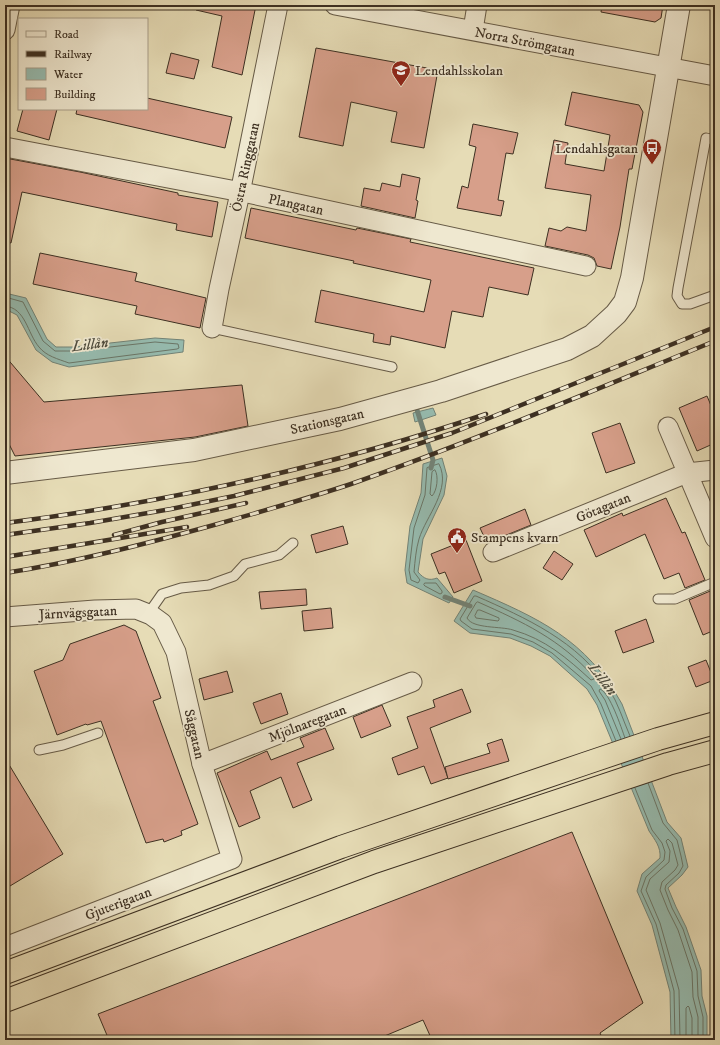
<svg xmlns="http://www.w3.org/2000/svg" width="720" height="1045" viewBox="0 0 720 1045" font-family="'IM FELL DW Pica',serif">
<rect width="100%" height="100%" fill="#e6dcb6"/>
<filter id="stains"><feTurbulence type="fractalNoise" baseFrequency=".005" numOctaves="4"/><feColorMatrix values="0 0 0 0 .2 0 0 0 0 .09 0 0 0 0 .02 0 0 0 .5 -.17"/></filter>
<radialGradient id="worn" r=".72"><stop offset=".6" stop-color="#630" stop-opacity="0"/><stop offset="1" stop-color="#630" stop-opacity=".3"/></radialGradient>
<g fill="#96bbaf" stroke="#728377">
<path d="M5,293L26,298L47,339L56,347H74L155,338L184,340L183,352L69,367L52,362L36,350L17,315L5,309Z"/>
<path d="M433,408L436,415L415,422L413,413Z"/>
<path d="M442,458L447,476L444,495L423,539L418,572C424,579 429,581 437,578L453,597L449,603L407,583L405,570L410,526L421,493L423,464Z"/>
<path d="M473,590C538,618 586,639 622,704L667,822L681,838L688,867L682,875L668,888L676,907L686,927L701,970L702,996L707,1016V1040H671L670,992L652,925L637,891L642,874L660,858C661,847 655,840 649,831L597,705L587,689L550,656L531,646L510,638L470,633L454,621Z"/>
</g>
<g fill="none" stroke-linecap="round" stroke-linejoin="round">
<g stroke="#6a7668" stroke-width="1">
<path d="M5,297L23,302L43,341L55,351H74L155,342L178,344L179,348L177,349L69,363C58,359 46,356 39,347C27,333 26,308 5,306"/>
<path d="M439,464C452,489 426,516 419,539C416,549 415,561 414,572L420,580L418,583L411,580L409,570L414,528L425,495L427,468Z"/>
<path d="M435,470C439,476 437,491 432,496L430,494L432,472Z"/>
<path d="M425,583H436L442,591V593L440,594L425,586L424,585Z"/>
<path d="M478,602C523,622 560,639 594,677V679L591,680C567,658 545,639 513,630C501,626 473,629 467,618L476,603Z"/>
<path d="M478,610H480L499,618V620L498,621L476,618L475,616Z"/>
<path d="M621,739L605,700L599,691L600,689C610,693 621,727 625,738"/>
<path d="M616,741L601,704L591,686L552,653L533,642L511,634L472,629L461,621L460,619L474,596H476C526,618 578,641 609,689C618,703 623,720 630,736"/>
<path d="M648,783L663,823L677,840L681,856L683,866L679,873L666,885L665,889L672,908L683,929L697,971L698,996L703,1017V1040"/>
<path d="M635,788L652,830L662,843L665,852L664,860L646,877L641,891L656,924L674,991L675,1040"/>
<path d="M680,1040L679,990L660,923L646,890L650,879L669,862L670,851L666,841L668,839L672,843L678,865L675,870L662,882L660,890L668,910L678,930L692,972L693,997L698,1017V1040"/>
<path d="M686,1040V1008L688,1006L689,1007L692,1018V1040"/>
</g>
<g stroke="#728377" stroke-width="5">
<path d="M417,410L433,460L431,468"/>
<path d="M445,597L470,606"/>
</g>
</g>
<g fill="#d79f8a" stroke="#3d3022">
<path d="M196,5H256L242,75L212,67L222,16L196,10Z"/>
<path d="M602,5H663L661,18L655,22L601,12Z"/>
<path d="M316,48L438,70L424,148L391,142L397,112L351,102L343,146L299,137Z"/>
<path d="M171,53L199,60L194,79L166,73Z"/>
<path d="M572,92L639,105L643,112L632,169H629L620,227L611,269L597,266L594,258L588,255L545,246L549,228L561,231L567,227L586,231L591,195L545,188L554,140L568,143L565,164L604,171L610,135L565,125Z"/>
<path d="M147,98L232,117L225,148L76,114L77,109H147Z"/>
<path d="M23,109H57L49,140L17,131Z"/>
<path d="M473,124L518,133L513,154L506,153L498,200L504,201L501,216L457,208L462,186L468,188L476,147L469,145Z"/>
<path d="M5,158L80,172L178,193V195L218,202L212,237L176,230L177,224L22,192L11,243L5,242Z"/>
<path d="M402,174L420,178L416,200L418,201L415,218L361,206L364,188L380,191L382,183L400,187Z"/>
<path d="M251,208L356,230L357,228L411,239L410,242L534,268L528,295L489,287L483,317L452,311L445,348L391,336L390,345L373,342L374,334L315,322L321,290L424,312L431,280L353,263L354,261L245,238Z"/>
<path d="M40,253L137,273L135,281L206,298L200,328L135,314L137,306L33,284Z"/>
<path d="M5,356L44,402L242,385L248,426L195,437L15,456L9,444H5Z"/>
<path d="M707,396L715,415V443L697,451L679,408Z"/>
<path d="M620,423L635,463L606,473L592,433Z"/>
<path d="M666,498L682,533L685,532L705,580L685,588L679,573L664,579L645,534L596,557L584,530L622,513L623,516Z"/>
<path d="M525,509L531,525L487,543L480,528Z"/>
<path d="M343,526L348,544L316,553L311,535Z"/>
<path d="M466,540L482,581L454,593L445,572L439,574L431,554Z"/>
<path d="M554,551L573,564L562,580L543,568Z"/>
<path d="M306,589L307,605L261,609L259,592Z"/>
<path d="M715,589V630L703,635L689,600Z"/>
<path d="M331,608L333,628L304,631L302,611Z"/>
<path d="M646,619L654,642L623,653L615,631Z"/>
<path d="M124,625L136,631L161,698L153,701L198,824L181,831L182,835L164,842L163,839L146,843L101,721L87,725L86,724L57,735L34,671L63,660L70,644Z"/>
<path d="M706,660L714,680L696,687L688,667Z"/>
<path d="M227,671L233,692L204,700L199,679Z"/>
<path d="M462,689L471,712L430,728L448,778L431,784L424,766L398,775L392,758L418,748L407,717L435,707L433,700Z"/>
<path d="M281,693L288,714L261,724L253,703Z"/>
<path d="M382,705L391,726L361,738L353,717Z"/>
<path d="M325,728L334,749L297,763L312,800L293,808L281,777L250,791L260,818L239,827L217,773L267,751L271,760L304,747L300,738Z"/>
<path d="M502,739L509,761L448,779L445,767L490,753L487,744Z"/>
<path d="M5,758L63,854L5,889Z"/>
<path d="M572,832L643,1003L600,1033L603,1040H432L423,1020L375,1040H109L98,1014Z"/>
</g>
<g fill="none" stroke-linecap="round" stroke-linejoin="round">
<g stroke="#675b47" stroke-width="11">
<g id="service">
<path d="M715,140L706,138L678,288L677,296L682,304H690L715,295"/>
<path d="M212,328L392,367"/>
<path d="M658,599H675L715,582"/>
<path d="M148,614L162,594L181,588L209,585L234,576L245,564L279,555L293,543"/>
<path d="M39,750L63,745L98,733"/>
</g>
</g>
<g stroke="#675b47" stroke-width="21">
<g id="minor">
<path d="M335,5L715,76"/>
<path d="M5,30L10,5"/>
<path d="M473,30L477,5"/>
<path d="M5,147L252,194L586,266"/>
<path d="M212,328L219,289L240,193L278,5"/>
<path d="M668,427L715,538"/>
<path d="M493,552L687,473L715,470"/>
<path d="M5,617L95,610L136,609L151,615L162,623L176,652L202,764L232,859L5,947"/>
<path d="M202,764L412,682"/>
</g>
</g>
<g stroke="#675b47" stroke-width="24">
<path id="tertiary" d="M5,473L194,450L340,419L441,391L567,349L592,336L616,314L625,302L632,278L679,5"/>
</g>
<g stroke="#3d3022" stroke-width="24">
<g id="trunk">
<path d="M5,973L341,847L584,764L658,739L715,723"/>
<path d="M5,1001L374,862L668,764L715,751"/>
</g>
</g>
<use href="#service" stroke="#efe8d0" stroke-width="9"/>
<use href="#minor" stroke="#efe8d0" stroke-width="19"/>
<use href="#tertiary" stroke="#efe8d0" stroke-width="22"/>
<use href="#trunk" stroke="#e6dcb6" stroke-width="22"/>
<g stroke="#3d3022" stroke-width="4.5">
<g id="rail">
<path d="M5,523C70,515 135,504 199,491C296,471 392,446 486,414"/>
<path d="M5,535L90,523L171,509L234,496L344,468L452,433L715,327"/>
<path d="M114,535L162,522L246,503"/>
<path d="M5,557L187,527"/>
<path d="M5,573C76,562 145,544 214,525C260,512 306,499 351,484C474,441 594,390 715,341"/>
</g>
</g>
<use href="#rail" stroke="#efe8d0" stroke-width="3" stroke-dasharray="9" stroke-linecap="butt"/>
</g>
<defs>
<g id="school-pin" transform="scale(1)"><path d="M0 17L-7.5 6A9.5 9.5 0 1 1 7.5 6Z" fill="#8f2418" stroke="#efe8d0"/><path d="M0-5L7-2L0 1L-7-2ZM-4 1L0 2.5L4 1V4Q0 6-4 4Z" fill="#fff"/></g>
<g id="bus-pin" transform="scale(1)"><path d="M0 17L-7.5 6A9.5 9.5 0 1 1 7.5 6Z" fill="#8f2418" stroke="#efe8d0"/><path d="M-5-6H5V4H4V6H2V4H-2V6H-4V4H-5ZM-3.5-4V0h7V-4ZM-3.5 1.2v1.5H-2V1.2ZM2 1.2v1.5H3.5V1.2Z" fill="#fff"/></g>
<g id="civic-pin" transform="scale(1)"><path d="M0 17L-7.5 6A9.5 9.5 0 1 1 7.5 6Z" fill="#8f2418" stroke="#efe8d0"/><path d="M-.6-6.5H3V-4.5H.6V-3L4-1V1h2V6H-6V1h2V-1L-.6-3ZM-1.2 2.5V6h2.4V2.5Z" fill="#fff"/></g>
</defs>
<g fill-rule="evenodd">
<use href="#school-pin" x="401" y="70"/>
<use href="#bus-pin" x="652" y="148"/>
<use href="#civic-pin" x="457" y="537"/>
</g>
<g text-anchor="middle" stroke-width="3.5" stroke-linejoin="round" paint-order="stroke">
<g font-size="14" fill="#3d3022" stroke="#efe8d0">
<text transform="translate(525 41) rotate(11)" y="5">Norra Strömgatan</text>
<text transform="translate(245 167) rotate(-78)" y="5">Östra Ringgatan</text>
<text transform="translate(296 204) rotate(12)" y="5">Plangatan</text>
<text transform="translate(327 421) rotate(-13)" y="5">Stationsgatan</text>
<text transform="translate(603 507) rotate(-22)" y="5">Götagatan</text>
<text transform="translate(78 612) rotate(-3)" y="5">Järnvägsgatan</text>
<text transform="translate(307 723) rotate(-21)" y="5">Mjölnaregatan</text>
<text transform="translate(195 734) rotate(77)" y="5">Såggatan</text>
<text transform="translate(118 903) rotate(-21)" y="5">Gjuterigatan</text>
</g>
<g font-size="14" fill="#3d3022" stroke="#efe8d0" text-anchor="start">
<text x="415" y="75">Lendahlsskolan</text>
<text x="638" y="153" text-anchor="end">Lendahlsgatan</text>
<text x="471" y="542">Stampens kvarn</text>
</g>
<g font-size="15" font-style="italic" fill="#4f4c3e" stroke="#efe8d0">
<text transform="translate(90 344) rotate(-7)" y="5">Lillån</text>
<text transform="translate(603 679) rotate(53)" y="5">Lillån</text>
</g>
</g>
<rect width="720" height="1045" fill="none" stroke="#e6dcb6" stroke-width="20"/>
<rect x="6" y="6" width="708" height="1033" fill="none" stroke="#3d3022" stroke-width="2"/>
<rect x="10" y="10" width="700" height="1025" fill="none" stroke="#3d3022"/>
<rect x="18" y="18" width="130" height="92" fill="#efe8d0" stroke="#a89e8a"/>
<rect x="26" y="31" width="20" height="6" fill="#efe8d0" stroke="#a89e8a"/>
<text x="54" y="38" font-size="12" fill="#3d3022">Road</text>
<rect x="26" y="51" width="20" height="6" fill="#3d3022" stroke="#a89e8a"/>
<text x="54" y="58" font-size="12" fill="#3d3022">Railway</text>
<rect x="26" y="68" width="20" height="12" fill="#96bbaf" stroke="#a89e8a"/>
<text x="54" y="78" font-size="12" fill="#3d3022">Water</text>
<rect x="26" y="88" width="20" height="12" fill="#d79f8a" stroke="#a89e8a"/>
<text x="54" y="98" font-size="12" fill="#3d3022">Building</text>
<rect width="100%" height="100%" filter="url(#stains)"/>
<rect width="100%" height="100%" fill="url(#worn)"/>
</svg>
